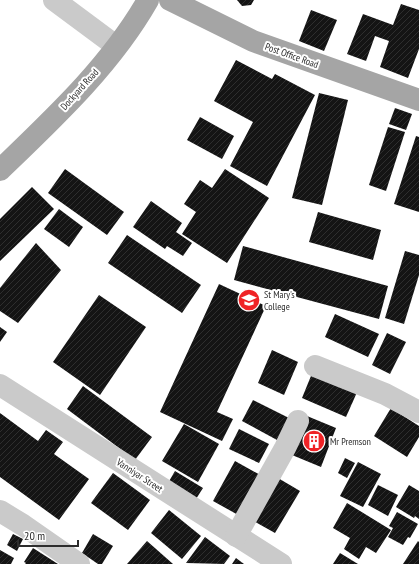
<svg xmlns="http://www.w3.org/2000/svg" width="419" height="564" viewBox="0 0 419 564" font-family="'PT Sans Narrow',sans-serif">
<defs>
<pattern id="building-hatch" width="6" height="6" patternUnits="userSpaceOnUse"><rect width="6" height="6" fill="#141414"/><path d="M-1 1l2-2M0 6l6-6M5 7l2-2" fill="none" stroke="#2e2e2e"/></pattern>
</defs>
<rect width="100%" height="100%" fill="#fff"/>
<g fill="url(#building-hatch)">
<path d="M237,0H254L251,5L242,6Z"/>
<path d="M401,4L419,10V49L408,78L380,67L389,41L375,36L366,61L347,54L363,14L393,25Z"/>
<path d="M311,10L337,20L324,51L299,41Z"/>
<path d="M236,60L272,79L275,74L315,95L267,186L230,166L253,122L214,101Z"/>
<path d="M319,93L348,100L322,205L292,198Z"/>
<path d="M395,108L412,114L406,130L389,124Z"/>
<path d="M200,117L234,136L222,159L187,140Z"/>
<path d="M388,127L405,132L386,191L369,185Z"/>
<path d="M416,136L419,137V212L394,204Z"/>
<path d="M65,169L124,212L107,235L48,193Z"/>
<path d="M225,169L269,198L227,263L182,234L196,212L184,204L200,180L212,188Z"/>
<path d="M32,187L54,209L0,261V219Z"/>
<path d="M151,201L182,223L176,232L192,243L183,256L167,246L165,249L133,227Z"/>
<path d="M59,209L83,227L69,247L44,229Z"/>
<path d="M318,212L381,230L373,260L309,242Z"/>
<path d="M127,235L201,285L182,313L108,263Z"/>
<path d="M36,243L61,270L18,323L0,311V288Z"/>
<path d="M243,246L388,286L379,319L234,280Z"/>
<path d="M405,251L419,255V275L404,324L385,318Z"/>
<path d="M219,284L266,306L217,412L233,419L222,441L160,412Z"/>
<path d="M99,295L146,327L100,395L53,362Z"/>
<path d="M335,314L379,334L368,357L325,337Z"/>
<path d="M0,327L7,332L0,342Z"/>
<path d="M387,333L406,342L390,374L372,365Z"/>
<path d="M272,350L298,362L284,395L258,383Z"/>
<path d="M313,371L358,390L346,417L302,398Z"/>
<path d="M83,386L152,437L135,460L67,409Z"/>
<path d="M253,400L289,418L277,440L242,421Z"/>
<path d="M391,408L419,426V437L407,457L374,436Z"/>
<path d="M0,413L38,441L46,430L63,442L54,454L89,479L59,520L0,477Z"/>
<path d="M307,416L336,428L321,467L292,455Z"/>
<path d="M184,424L219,444L198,482L162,461Z"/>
<path d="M239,429L269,444L259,463L229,449Z"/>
<path d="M345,458L355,463L347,478L338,473Z"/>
<path d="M235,461L262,476L240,516L213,501Z"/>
<path d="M358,462L381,474L363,507L340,496Z"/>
<path d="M175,471L203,488L196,499L168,483Z"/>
<path d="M113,473L150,500L128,530L91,503Z"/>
<path d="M278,478L300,491L275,533L252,520Z"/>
<path d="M378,485L398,495L388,516L368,505Z"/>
<path d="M409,485L419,491V519L415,516L414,518L396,507Z"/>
<path d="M347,503L391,530L376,553L366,547L359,559L344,549L350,538L333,528Z"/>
<path d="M169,510L201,536L182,559L151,533Z"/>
<path d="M397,512L418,524L410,538L408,537L403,545L388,537L393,528L389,526Z"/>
<path d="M13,534L23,539L17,551L7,545Z"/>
<path d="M93,534L113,546L102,564H98L82,553Z"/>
<path d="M205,537L230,556L224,564L186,563Z"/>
<path d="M147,541L173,564H127Z"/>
<path d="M418,541L419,542V564H403Z"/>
<path d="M33,548L58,564H25L26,563L24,562Z"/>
<path d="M0,550L14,558L11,564H0Z"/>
<path d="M340,553L358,564H333Z"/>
<path d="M236,558L244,564H232Z"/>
</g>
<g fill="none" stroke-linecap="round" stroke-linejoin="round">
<g stroke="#cacaca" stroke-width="22">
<path d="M54,0L116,46"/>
<path d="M315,366L385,394L419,412"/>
<path d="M0,385L281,564"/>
<path d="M0,511L23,525L79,564"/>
<path d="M236,536L285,448L298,421"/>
</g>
<g stroke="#a5a5a5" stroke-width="22">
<path d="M170,0L253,41L419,100"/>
<path d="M0,170C54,118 111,65 148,0"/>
</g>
</g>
<defs>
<g id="school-disc" transform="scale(1.15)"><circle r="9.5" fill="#ef2326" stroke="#fff"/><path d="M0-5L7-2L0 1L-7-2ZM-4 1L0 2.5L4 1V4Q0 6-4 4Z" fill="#fff"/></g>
<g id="building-disc" transform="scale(1.15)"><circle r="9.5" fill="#ef2326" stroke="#fff"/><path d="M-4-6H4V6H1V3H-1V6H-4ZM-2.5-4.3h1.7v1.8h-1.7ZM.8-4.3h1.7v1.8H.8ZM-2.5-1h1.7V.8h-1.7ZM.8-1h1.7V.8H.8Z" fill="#fff"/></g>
</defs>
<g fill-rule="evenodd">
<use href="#school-disc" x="249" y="300"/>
<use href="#building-disc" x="314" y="441"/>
</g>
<g text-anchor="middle" stroke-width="4" stroke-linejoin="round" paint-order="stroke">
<g font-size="10" fill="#2d2d2d" stroke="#fff">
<text transform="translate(292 55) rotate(20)" y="4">Post Office Road</text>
<text transform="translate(79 89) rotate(-48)" y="4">Dockyard Road</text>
<text transform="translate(140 475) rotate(33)" y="4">Vanniyar Street</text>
</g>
<g font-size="10" fill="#2d2d2d" stroke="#fff" text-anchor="start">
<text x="264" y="298">St Mary's<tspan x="264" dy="12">College</tspan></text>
<text x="330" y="445">Mr Premson</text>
</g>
</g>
<path d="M18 540v6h60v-6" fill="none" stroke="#2d2d2d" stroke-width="2"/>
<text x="24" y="540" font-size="12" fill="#2d2d2d" stroke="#ffffff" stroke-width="3" paint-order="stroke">20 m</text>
</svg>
